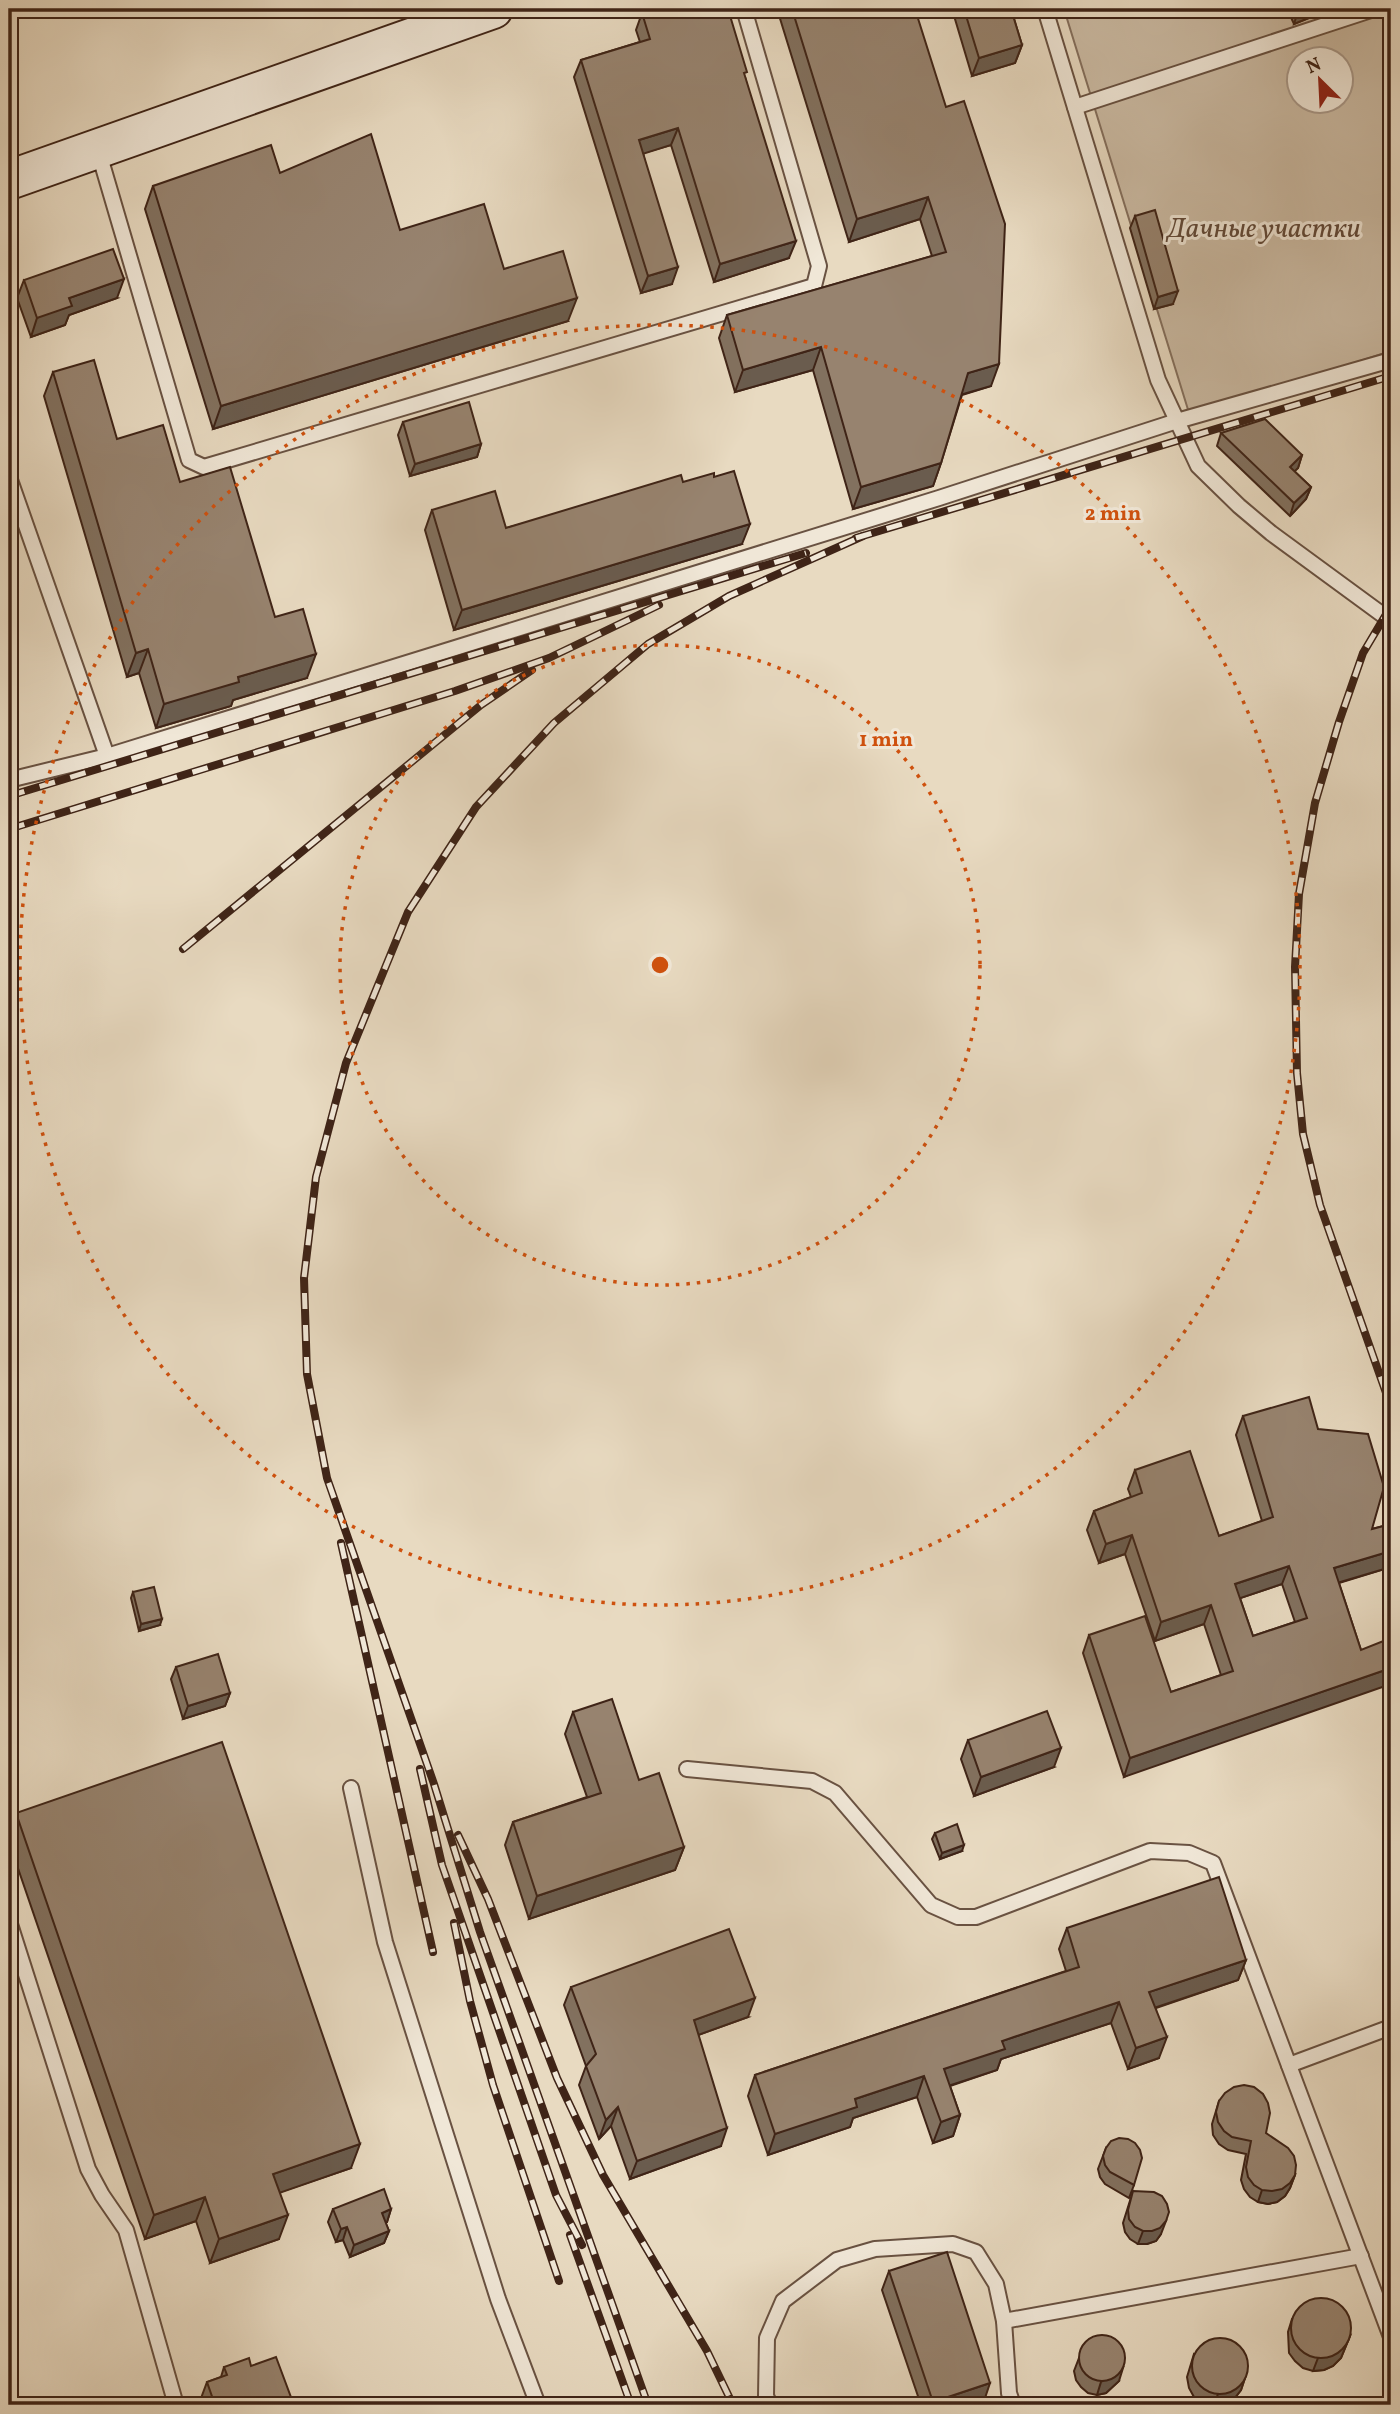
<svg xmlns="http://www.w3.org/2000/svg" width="1400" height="2414" viewBox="0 0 1400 2414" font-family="Vollkorn,serif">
<rect width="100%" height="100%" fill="#e8dac1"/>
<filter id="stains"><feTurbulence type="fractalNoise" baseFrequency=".00286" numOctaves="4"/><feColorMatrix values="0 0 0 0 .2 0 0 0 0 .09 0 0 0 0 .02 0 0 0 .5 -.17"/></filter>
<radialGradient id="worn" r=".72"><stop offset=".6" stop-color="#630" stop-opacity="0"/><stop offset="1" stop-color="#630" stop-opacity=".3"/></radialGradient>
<path fill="#cbbba4" stroke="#85705e" stroke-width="2" fill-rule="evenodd" d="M1064,9H1391V351L1190,416ZM1298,60H1340V102H1298Z"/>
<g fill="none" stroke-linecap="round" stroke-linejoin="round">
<g stroke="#695242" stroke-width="18">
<g id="service">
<path d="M1045,9L1158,380L1198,466L1239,506L1271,533L1391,621"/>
<path d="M1075,107L1374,9"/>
<path d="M98,150L189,460L204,467L814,286L819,266L744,9"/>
<path d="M9,477L107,756"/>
<path d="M9,780L107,756L939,498L1177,421L1391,360"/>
<path d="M687,1769L812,1781L835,1793L931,1905L958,1917H976L1150,1851L1189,1853L1213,1863L1391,2337"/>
<path d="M351,1788L385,1942L498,2299L538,2405"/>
<path d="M9,1921L88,2169L102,2195L126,2230L176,2405"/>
<path d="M1289,2065L1391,2027"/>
<path d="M1004,2321L1361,2256"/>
<path d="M770,2405L766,2396L767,2338L783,2301L837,2260L875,2249L953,2244L976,2252L996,2284L1004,2321L1009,2393L1013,2405"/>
</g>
</g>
<g stroke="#3f2417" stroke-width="42">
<path id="secondary" d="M9,180L493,9"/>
</g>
<use href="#service" stroke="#f0e7d7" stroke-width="14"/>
<use href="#secondary" stroke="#f0e7d7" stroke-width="38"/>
<g stroke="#3f2417" stroke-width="8">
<g id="rail">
<path d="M856,538L1391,376"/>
<path d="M1391,606L1363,653L1339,722L1315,803L1299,894L1295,967L1297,1073L1303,1134L1320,1205L1391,1407"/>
<path d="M9,796L806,553"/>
<path d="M9,829L455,691L549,658L659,605"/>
<path d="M183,949L481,705L532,670"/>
<path d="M341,1543L433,1952"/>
<path d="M420,1769L442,1865L556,2195L582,2245"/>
<path d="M458,1835L488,1899L557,2078L603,2175L707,2351L733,2405"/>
<path d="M454,1923L470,2001L493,2085L559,2281"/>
<path d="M570,2235L631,2405"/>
<path d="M648,2405L480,1932L434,1784L327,1478L307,1374L304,1278L316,1177L346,1063L408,912L476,807L554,723L648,644L729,596L863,536"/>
</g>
</g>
<use href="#rail" stroke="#f0e7d7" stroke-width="5" stroke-dasharray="16" stroke-linecap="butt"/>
</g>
<g fill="#82715f" stroke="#3f2417" stroke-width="2" fill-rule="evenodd">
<path d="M779,9H915L991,386L962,395L941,463L933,486L853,509L813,370L735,392L719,338L727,315L932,256L920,219L849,242L778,12Z"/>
<path d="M952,9H1011L1022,45L1015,63L972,76Z"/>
<path d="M1287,9H1331L1294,24Z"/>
<path d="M642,13L745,77L789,258L714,282L671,145L643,153L672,284L641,293L574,77L581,60L640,42L636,30Z"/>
<path d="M280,173L400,230L504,269L568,321L213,429L145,209L153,186Z"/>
<path d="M1135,216L1173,304L1154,309L1130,228Z"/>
<path d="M24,280L117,298L69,315L65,325L31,337L17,298Z"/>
<path d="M53,372L117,439L180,482L275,617L307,678L233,700L231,706L156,728L139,673L127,677L44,396Z"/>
<path d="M403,422L481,444L477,457L410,476L398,435Z"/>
<path d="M1221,433L1302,455L1298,468L1294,471L1311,487L1306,499L1290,516L1217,446Z"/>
<path d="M683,482L742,544L454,630L425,530L432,510L506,528Z"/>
<path d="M1243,1416L1318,1429L1372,1529L1391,1524V1567L1339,1583L1361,1650L1124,1777L1083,1653L1089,1635L1171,1692L1221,1675L1204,1624L1155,1641L1125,1554L1099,1563L1087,1530L1094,1511L1131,1497L1128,1489L1135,1470L1219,1536L1262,1521L1236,1435ZM1282,1584L1295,1622L1253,1636L1240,1598Z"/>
<path d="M133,1592L160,1625L139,1631L131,1598Z"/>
<path d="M176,1667L230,1693L225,1706L183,1719L171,1679Z"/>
<path d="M573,1712L639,1780L684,1847L675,1870L529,1919L505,1845L513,1822L587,1797L565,1734Z"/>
<path d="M968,1740L1054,1767L974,1796L961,1759Z"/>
<path d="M16,1813L351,2168L280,2192L279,2239L210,2263L196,2221L145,2239L9,1842V1832Z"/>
<path d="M935,1833L962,1851L940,1859L932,1839Z"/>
<path d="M1067,1928L1246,1960L1238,1980L1156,2008L1159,2058L1128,2069L1111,2023L1001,2059L997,2070L950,2086L960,2115L953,2136L933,2143L917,2097L853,2118L850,2127L768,2155L748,2096L755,2075L1066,1971L1059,1949Z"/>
<path d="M571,1987L748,2017L698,2035L721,2146L630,2179L611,2126L599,2139L579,2085L586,2066L564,2005Z"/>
<path d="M1219,2101L1266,2133L1295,2175L1290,2188L1285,2196L1277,2202L1268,2204L1258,2202L1250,2197L1244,2189L1241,2180L1246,2154L1228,2150L1219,2144L1213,2135L1212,2124Z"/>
<path d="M1106,2148L1134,2185L1129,2198L1105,2184L1100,2177L1098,2169Z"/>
<path d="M1133,2191L1161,2234L1156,2241L1147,2244H1138L1130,2239L1125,2232L1123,2223Z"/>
<path d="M333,2209H391L387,2222H385L389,2231L384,2243L350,2257L343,2240L336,2242L328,2222Z"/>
<path d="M889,2271L984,2401L972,2405H921L882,2290Z"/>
<path d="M1292,2319L1350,2336L1341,2358L1333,2366L1324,2370L1313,2371L1303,2368L1295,2361L1289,2353L1288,2332Z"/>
<path d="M1194,2354L1245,2378L1241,2390L1234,2399L1225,2405H1209L1203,2404L1194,2397L1189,2388L1187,2377Z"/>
<path d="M1079,2358L1119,2381L1106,2393L1097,2395L1088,2393L1081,2387L1076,2380L1074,2371Z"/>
<path d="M251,2366L292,2400L290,2405H202L200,2401L207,2382L221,2377L224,2367Z"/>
</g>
<g fill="#6a5c4e" stroke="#3f2417" stroke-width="2">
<path d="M1304,9H1331L1294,24L1298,11Z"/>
<path d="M1022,45L1015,63L972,76L979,58Z"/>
<path d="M678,128L671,145L633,157L639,140Z"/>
<path d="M928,197L920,219L849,242L857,219Z"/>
<path d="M796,241L789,258L714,282L720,264Z"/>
<path d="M678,267L672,284L641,293L648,276Z"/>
<path d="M124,279L117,298L69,315L65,325L31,337L37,318L69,298Z"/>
<path d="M1178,291L1173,304L1154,309L1158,297Z"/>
<path d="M577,298L568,321L213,429L221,406Z"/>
<path d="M821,347L813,370L735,392L743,370Z"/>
<path d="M999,364L991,386L960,395L968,373Z"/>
<path d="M481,444L477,457L410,476L415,464Z"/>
<path d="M1302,455L1298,468L1286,480L1290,467Z"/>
<path d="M941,463L933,486L853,509L861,487Z"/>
<path d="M13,484L9,495V485Z"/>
<path d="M1311,487L1306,499L1290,516L1294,503Z"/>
<path d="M750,524L742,544L454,630L462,610Z"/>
<path d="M148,649L139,673L127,677L136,653Z"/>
<path d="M316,654L307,678L233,700L231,706L156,728L164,704L238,677Z"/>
<path d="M1132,1535L1125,1554L1099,1563L1106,1544Z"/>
<path d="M1391,1551V1567L1327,1586L1334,1568Z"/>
<path d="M1289,1566L1282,1584L1229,1602L1235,1584Z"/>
<path d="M1211,1605L1204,1624L1155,1641L1161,1622Z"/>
<path d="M162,1619L160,1625L139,1631L141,1624Z"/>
<path d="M1391,1668V1684L1124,1777L1130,1758Z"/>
<path d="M230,1693L225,1706L183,1719L188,1706Z"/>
<path d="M1061,1748L1054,1767L974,1796L981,1777Z"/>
<path d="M964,1845L962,1851L940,1859L942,1853Z"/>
<path d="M684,1847L675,1870L529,1919L537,1896Z"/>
<path d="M1246,1960L1238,1980L1142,2012L1149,1992Z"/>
<path d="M755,1998L748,2017L687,2039L694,2020Z"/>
<path d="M1119,2002L1111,2023L1001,2059L997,2070L936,2090L944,2069L1002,2041Z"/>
<path d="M1167,2037L1159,2058L1128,2069L1136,2048Z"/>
<path d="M924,2076L917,2097L853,2118L850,2127L768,2155L775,2134L855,2099Z"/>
<path d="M618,2107L611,2126L599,2139L606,2120Z"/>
<path d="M960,2115L953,2136L933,2143L941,2122Z"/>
<path d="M727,2128L721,2146L630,2179L637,2161Z"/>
<path d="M360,2144L351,2168L265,2198L273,2174Z"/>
<path d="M1295,2175L1290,2188L1285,2196L1277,2202L1268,2204L1258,2202L1262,2190Z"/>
<path d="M205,2197L196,2221L145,2239L154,2215Z"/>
<path d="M391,2209L387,2222L377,2226L382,2213Z"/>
<path d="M288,2215L279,2239L210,2263L219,2239Z"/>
<path d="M1166,2221L1161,2234L1156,2241L1147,2244H1138L1143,2231Z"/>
<path d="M347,2227L343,2240L336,2242L341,2229Z"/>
<path d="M389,2231L384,2243L350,2257L354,2245Z"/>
<path d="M1350,2336L1341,2358L1333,2366L1324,2370L1313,2371L1318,2358Z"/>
<path d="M1123,2368L1119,2381L1106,2393L1097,2395L1101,2382Z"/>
<path d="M1245,2378L1241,2390L1234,2399L1225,2405H1214L1218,2394Z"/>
<path d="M990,2383L984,2401L972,2405H931L933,2402Z"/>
<path d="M292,2400L290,2405H279Z"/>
</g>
<g fill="#97836f" stroke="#3f2417" stroke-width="2" fill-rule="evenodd">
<path d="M656,9H728L747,72L744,73L796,241L720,264L678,128L639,140L678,267L648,276L581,60L650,39L642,13Z"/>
<path d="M792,9H915L946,107L964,101L1005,224L999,364L968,373L941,463L861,487L821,347L743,370L727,315L946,252L928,197L857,219Z"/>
<path d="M964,9H1011L1022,45L979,58Z"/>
<path d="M371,134L400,230L484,204L504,269L563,251L577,298L221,406L153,186L271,145L280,173Z"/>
<path d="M1155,210L1178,291L1158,297L1135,216Z"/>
<path d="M113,249L124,279L69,298L72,306L37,318L24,280Z"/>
<path d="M94,360L117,439L163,425L180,482L230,467L275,617L303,609L316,654L238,677L239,682L164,704L148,649L136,653L53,372Z"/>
<path d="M469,402L481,444L415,464L403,422Z"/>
<path d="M1265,419L1302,455L1290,467L1311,487L1294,503L1221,433Z"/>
<path d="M734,471L750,524L462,610L432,510L495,491L506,528L681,475L683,482L714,473V477Z"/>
<path d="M9,472L13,484L9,485Z"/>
<path d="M1309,1397L1318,1429L1368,1434L1384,1487L1372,1529L1391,1524V1551L1334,1568L1361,1650L1391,1638V1668L1130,1758L1089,1635L1145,1616L1171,1692L1233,1671L1211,1605L1161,1622L1132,1535L1106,1544L1094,1511L1142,1493L1135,1470L1190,1451L1219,1536L1273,1517L1243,1416ZM1289,1566L1307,1618L1253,1636L1235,1584Z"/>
<path d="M154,1587L162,1619L141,1624L133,1592Z"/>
<path d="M218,1654L230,1693L188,1706L176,1667Z"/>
<path d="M612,1699L639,1780L659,1773L684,1847L537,1896L513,1822L601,1793L573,1712Z"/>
<path d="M1047,1711L1061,1748L981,1777L968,1740Z"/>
<path d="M222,1742L360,2144L273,2174L288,2215L219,2239L205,2197L154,2215L16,1813Z"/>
<path d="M957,1824L964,1845L942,1853L935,1833Z"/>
<path d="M1219,1877L1246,1960L1149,1992L1167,2037L1136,2048L1119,2002L1002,2041L1005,2049L944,2069L960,2115L941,2122L924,2076L855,2099L857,2107L775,2134L755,2075L1079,1967L1067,1928Z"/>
<path d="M729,1929L755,1998L694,2020L727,2128L637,2161L618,2107L606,2120L586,2066L596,2054L571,1987Z"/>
<path d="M1244,2085L1254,2087L1263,2094L1268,2103L1270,2113L1266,2133L1288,2148L1294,2156L1296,2165L1295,2175L1290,2183L1282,2189L1272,2191L1262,2190L1254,2185L1248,2177L1246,2167L1251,2141L1232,2137L1224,2131L1218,2122L1216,2112L1219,2101L1225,2093L1234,2087Z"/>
<path d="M1119,2138L1128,2139L1135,2143L1140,2150L1142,2158L1134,2185L1110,2172L1105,2165L1103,2156L1106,2148L1111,2141Z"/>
<path d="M384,2189L391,2209L382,2213L389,2231L354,2245L347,2227L341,2229L333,2209Z"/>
<path d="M1133,2191L1154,2192L1162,2196L1167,2204L1169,2212L1166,2221L1160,2228L1152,2231H1143L1135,2227L1129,2219L1128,2210Z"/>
<path d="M947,2252L990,2383L933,2402L889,2271Z"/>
<circle cx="1321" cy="2328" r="30"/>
<circle cx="1102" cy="2358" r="23"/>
<circle cx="1220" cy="2366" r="28"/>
<path d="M276,2357L292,2400L279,2405H215L207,2382L227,2375L224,2367L249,2358L251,2366Z"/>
</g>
<g fill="none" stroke="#cf510e" stroke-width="3.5" stroke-dasharray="3.5 7">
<circle cx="660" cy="965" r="320"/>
<circle cx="660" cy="965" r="640"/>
</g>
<g text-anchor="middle" stroke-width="6" stroke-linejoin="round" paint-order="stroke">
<g font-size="28" font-style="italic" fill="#624a3a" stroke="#f0e7d7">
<text x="1264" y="237">Дачные участки</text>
</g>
</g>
<circle cx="660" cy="965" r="10" fill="#cf510e" stroke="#f0e7d7" stroke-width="3.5"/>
<g font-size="21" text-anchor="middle" font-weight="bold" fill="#cf510e" stroke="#f0e7d7" stroke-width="6" stroke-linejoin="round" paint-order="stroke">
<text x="1113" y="520">2 min</text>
<text x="886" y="746">1 min</text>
</g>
<rect width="1400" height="2414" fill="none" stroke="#e8dac1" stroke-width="35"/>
<rect x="10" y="10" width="1379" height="2393" fill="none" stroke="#3f2417" stroke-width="3.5"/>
<rect x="18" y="18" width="1365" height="2379" fill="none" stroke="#3f2417" stroke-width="2"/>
<g transform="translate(1320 80) rotate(336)"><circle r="33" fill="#f0e7d7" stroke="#a9998a" stroke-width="2"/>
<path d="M0-5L12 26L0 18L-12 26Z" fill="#8f2418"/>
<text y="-10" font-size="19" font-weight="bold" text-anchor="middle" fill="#3f2417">N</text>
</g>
<rect width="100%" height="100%" filter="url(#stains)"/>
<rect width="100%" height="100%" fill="url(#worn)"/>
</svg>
